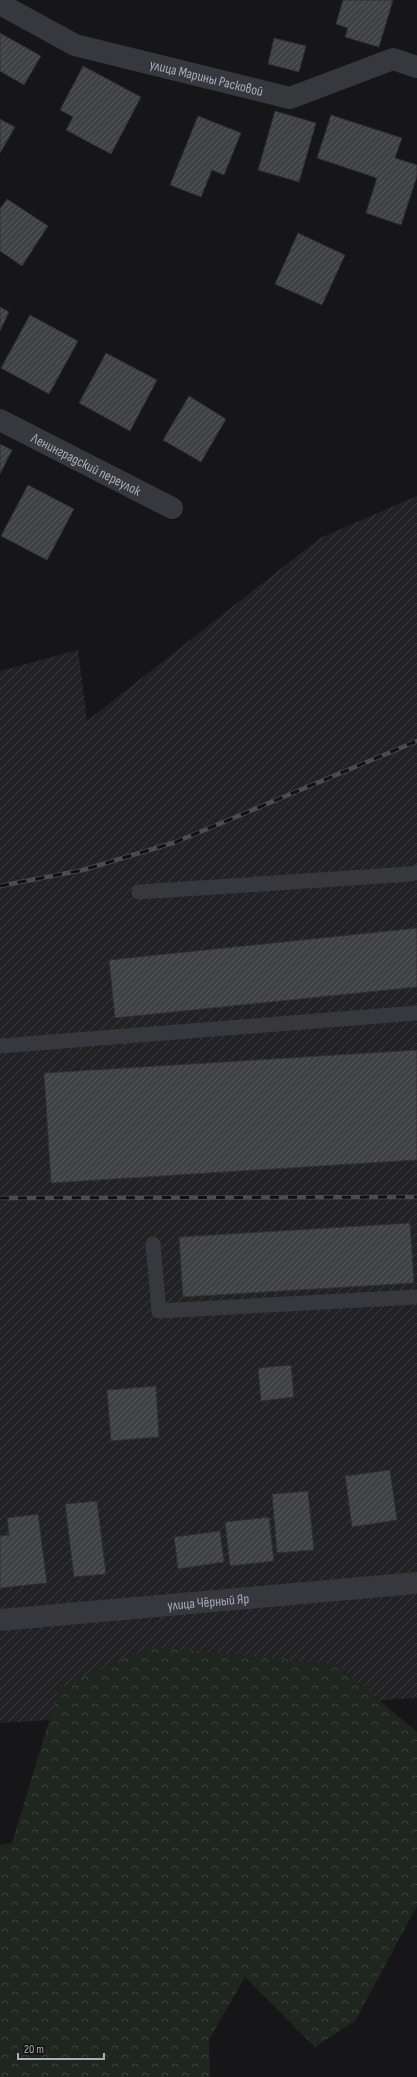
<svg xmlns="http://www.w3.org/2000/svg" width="417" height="2077" viewBox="0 0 417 2077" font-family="'Sofia Sans Condensed',sans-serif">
<defs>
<pattern id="industrial-furrows" width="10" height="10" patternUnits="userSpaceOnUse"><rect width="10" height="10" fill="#222225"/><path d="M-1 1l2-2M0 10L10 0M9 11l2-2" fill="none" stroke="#3f3f43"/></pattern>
<pattern id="forest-crowns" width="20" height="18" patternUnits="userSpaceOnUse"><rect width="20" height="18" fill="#1e261f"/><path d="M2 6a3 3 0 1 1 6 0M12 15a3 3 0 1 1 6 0" fill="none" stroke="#3c433d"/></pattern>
<pattern id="building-hatch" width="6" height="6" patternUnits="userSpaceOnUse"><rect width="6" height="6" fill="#404145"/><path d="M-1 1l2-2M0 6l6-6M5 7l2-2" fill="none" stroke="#595a5e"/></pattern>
</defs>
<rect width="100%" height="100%" fill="#161618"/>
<path fill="url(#industrial-furrows)" d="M417,496V1698L0,1723V671L78,650L87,721L320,538Z"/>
<path fill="url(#forest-crowns)" d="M151,1647L336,1664L417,1732V1906L355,2021L315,2047L245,1977L209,2040L210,2077H0V1845L12,1843L59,1688Z"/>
<g fill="url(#building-hatch)" stroke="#303034">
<path d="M343,0H393L379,47L345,37L348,28L336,24Z"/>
<path d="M0,33L41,56L24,85L0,71Z"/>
<path d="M274,38L306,46L299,72L268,64Z"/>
<path d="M83,66L141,97L111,154L66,130L73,117L60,110Z"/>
<path d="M275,111L316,123L299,182L258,170Z"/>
<path d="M331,115L402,138L395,158L417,165V176L401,225L366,213L377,178L317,158Z"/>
<path d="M198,116L241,133L224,175L212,170L201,197L170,185Z"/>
<path d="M0,119L15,127L0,153Z"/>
<path d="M7,199L48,226L22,266L0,251V209Z"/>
<path d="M298,233L345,255L322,305L275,284Z"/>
<path d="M0,307L9,312L0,331Z"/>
<path d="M30,315L78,341L49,394L1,368Z"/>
<path d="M106,353L157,380L130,431L79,403Z"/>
<path d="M189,396L226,419L201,462L163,440Z"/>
<path d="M0,444L12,450L0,474Z"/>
<path d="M28,485L74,509L47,560L1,536Z"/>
<path d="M417,928V987L115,1018L109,960Z"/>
<path d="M417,1050V1160L51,1183L44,1073Z"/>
<path d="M410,1223L414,1283L183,1297L179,1237Z"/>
<path d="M291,1365L294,1397L261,1401L258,1368Z"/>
<path d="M156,1386L159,1437L111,1441L107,1390Z"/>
<path d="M390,1470L397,1520L352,1527L345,1476Z"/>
<path d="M308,1491L314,1550L277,1553L272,1494Z"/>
<path d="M97,1501L106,1574L74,1577L65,1504Z"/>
<path d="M38,1514L47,1583L0,1588V1536L9,1535L7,1518Z"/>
<path d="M269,1517L274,1561L230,1566L225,1522Z"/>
<path d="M220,1531L224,1562L178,1569L174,1537Z"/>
</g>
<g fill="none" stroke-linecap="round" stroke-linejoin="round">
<g stroke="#37383d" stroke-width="15">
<path d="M139,892L411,874L417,872"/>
<path d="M0,1046L417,1013"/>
<path d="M153,1244L159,1311L417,1297"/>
</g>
<g stroke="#37383d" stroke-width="22">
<path id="s1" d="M0,4L75,45L290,98L393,59L417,67"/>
<path id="s2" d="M0,420L172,508"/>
<path id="s3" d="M0,1620L417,1583"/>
</g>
<g stroke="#4a4c52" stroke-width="4.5">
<g id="rail">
<path d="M0,886L83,870L176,842L417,741"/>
<path d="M0,1198L417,1197"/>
</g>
</g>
<use href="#rail" stroke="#111113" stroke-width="3" stroke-dasharray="9" stroke-linecap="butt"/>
</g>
<g text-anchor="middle" stroke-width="3" stroke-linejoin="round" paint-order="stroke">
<g font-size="14" fill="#a8adb8" stroke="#111113">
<text dy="5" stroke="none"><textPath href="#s1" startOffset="221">улица Марины Расковой</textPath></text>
<text dy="5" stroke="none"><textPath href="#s2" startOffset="97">Ленинградский переулок</textPath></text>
<text dy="5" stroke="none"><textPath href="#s3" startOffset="209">улица Чёрный Яр</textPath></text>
</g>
</g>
<path d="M18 2053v6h86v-6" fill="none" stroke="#a8adb8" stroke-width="2"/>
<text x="24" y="2053" font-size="12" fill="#a8adb8" stroke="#111113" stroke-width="3" paint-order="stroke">20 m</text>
</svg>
